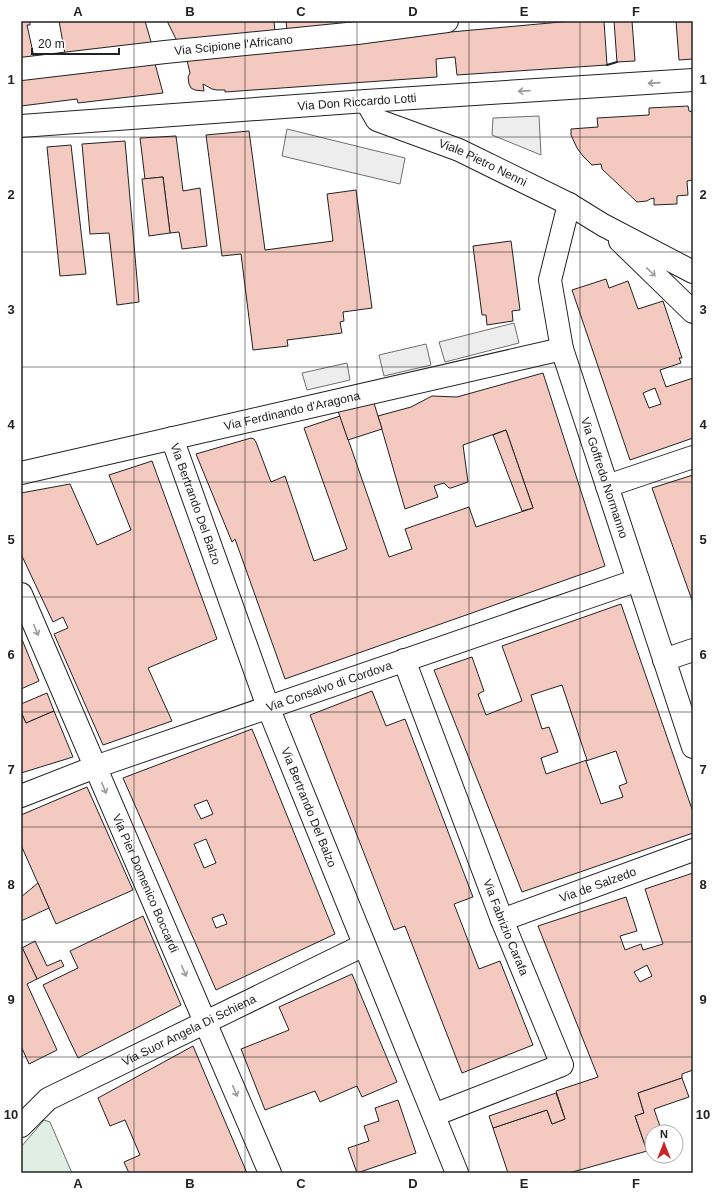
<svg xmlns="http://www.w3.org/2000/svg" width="714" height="1194" viewBox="0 0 714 1194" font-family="Helvetica,sans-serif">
<rect width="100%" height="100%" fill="#fff"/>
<path fill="#e0efe3" stroke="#6f6f6f" d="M44,1120L50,1122L72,1173H21V1147Z"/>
<g fill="#ededed" stroke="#6f6f6f">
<path d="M539,116L541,155L492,135L493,118Z"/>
<path d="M287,129L405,158L400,184L282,156Z"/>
<path d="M514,323L519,343L445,362L439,342Z"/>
<path d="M426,344L431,365L384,376L379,355Z"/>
<path d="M347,363L350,380L307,390L302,373Z"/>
</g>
<g fill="#f3c9c0" stroke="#222" fill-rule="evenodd">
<path d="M21,21H30V25H27L34,57L21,59Z"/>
<path d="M59,21H145L152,45L65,54Z"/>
<path d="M167,21H274L275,33L178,43Z"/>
<path d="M286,21H357V24L287,31Z"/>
<path d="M572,21H604L607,65L457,75L455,57L436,59L437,77L225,92V90H217L212,89L203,84L204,91L195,90L191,88L189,84L188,77L190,73L186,56Z"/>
<path d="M614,21H632L635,61L617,62Z"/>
<path d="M676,21H693V59L679,60Z"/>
<path d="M154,60L163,93L78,103L77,99L21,106V77Z"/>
<path d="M688,106L689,111L692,112L693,109V180L687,181L688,195L677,196V204L654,205V198L650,199L647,201L637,202L602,169L601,164L592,165L583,156L577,148L571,135V129L598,127L597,118L649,115V108Z"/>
<path d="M249,131L265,250L333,241L327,194L356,190L372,308L343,312L344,321L340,322L342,333L287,340L288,346L253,350L241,254L222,256L206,135Z"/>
<path d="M176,136L183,191L200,188L207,246L182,249L179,232L170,233L163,177L145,179L140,138Z"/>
<path d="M125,141L139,302L117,305L109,233L90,234L82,144Z"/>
<path d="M71,145L86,274L60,276L47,147Z"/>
<path d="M163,177L170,233L149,236L142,179Z"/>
<path d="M511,241L520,310L512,311L513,321L487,325L486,315H482L473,246Z"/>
<path d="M606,279L609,288L628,281L638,309L663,301L682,358H679L681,363L660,370L666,387L693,378V438L630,460L572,290ZM655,388L661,404L649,408L643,393Z"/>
<path d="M543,373L605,566L285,679L235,539L232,542L196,454L251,438L254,439L256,442L271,482L285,476L314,561L347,549L304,428L340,416L389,557L412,549L405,529L469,507L476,527L533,508L506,430L463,445L468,482L451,488H449L444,483L434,486L438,497L405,509L378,416L411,407L432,396L457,397Z"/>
<path d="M373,400L382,429L348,440L338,411Z"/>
<path d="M506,430L533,508L522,511L493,435Z"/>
<path d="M152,461L217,639L148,668L172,721L103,745L54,634L68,628L63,617L53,622L21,554V493L70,484L97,545L131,530L109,475Z"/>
<path d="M693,475V603L652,488Z"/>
<path d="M621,604L693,812V833L522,892L434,670L472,657L484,691L478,694L486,715L522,701L502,646ZM562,685L587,760L546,774L541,758L558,752L549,727L542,729L531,695ZM616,751L627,783L619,786L623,797L601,804L586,761Z"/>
<path d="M21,637L39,681L21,689Z"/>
<path d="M372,691L386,726L405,719L473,897L454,904L479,969L500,961L533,1045L462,1073L405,926L394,930L310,715Z"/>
<path d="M47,693L54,711L26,723L21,712V704Z"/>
<path d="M54,711L73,757L21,773V712L26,723Z"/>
<path d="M252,729L335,934L216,990L123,778ZM207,800L213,814L201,819L194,805ZM206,839L216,863L204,868L194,844ZM223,914L227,924L216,928L212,918Z"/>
<path d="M87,787L133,890L56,924L21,845V815Z"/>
<path d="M693,873V1070L682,1074V1078L638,1093L644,1113L635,1116L647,1151L569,1173H508L493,1128L547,1110L552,1124L565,1119L556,1091L598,1077L538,926L626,897L637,931L620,936L625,950L641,944L643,950L663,944L645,889ZM647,965L652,976L640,982L634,972Z"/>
<path d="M38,883L49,908L21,921V897Z"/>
<path d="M143,916L181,1005L78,1058L43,985L78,968L70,951Z"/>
<path d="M35,941L47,966L61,960L64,966L37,979L22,948Z"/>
<path d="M21,945L37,979L27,984L57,1050L29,1064L21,1046Z"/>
<path d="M352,974L397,1082L362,1097L357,1086L320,1102L315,1091L265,1110L241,1049L289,1030L279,1007Z"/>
<path d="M193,1046L247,1173H129L124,1162L140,1155L125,1120L110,1126L98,1098Z"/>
<path d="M682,1078L689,1097L654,1109L662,1132H652V1149L647,1151L635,1116L644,1113L638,1093Z"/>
<path d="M556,1093L565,1119L552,1124L547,1110L493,1128L489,1116Z"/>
<path d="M398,1100L416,1153L357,1173L348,1148L369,1141L364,1126L379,1121L375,1108Z"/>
</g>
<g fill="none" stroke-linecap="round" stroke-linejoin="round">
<g stroke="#222" stroke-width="24">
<g id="minor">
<path id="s1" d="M21,69L165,52L357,33L447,21"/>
<path d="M366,101L693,80"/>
<path id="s2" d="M569,204L550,280L562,349L693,747"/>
<path id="s3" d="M172,438L268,707L457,1173"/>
<path id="s4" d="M21,473L562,349"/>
<path d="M607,486L693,457"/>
<path id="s5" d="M21,594L270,1173"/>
<path id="s6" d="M404,660L502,920L562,1065L434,1115"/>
<path d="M664,660L693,650"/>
<path id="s7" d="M21,796L95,767L638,580"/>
<path id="s8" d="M502,920L693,850"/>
<path id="s9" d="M21,1126L48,1099L364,945"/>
</g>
</g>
<g stroke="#222" stroke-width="24">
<g id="secondary">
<path id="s10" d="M21,126L366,101L377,120L459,150L569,204L603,225L693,272"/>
<path d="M620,241L693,312"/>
</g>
</g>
<use href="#minor" stroke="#fff" stroke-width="22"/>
<use href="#secondary" stroke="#fff" stroke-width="22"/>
<path stroke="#222" stroke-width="2" d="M607,65L617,62"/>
</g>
<defs><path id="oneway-shaft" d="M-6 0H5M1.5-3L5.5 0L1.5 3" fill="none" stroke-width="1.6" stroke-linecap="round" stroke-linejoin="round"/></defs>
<g stroke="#9c9c9c">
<use href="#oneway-shaft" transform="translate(654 83) rotate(176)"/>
<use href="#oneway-shaft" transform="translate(524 91) rotate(176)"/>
<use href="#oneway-shaft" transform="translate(651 272) rotate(44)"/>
<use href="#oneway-shaft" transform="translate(36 630) rotate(67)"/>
<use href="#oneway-shaft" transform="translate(104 788) rotate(67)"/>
<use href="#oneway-shaft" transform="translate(184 971) rotate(67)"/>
<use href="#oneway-shaft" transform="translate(235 1091) rotate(67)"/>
</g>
<path fill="none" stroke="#222" stroke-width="1" stroke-opacity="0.55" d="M134,21V1173M245,21V1173M357,21V1173M469,21V1173M580,21V1173M21,137H693M21,252H693M21,367H693M21,482H693M21,597H693M21,712H693M21,827H693M21,942H693M21,1057H693"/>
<g text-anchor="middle" stroke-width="3" stroke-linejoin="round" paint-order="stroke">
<g font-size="12" fill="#222" stroke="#fff">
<text dy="4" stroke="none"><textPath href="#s1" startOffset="214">Via Scipione l'Africano</textPath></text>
<text transform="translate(357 102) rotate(-4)" y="4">Via Don Riccardo Lotti</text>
<text dy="4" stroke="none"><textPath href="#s10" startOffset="482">Viale Pietro Nenni</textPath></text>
<text dy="4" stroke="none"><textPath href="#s4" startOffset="278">Via Ferdinando d'Aragona</textPath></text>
<text dy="4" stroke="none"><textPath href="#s2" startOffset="284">Via Goffredo Normanno</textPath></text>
<text dy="4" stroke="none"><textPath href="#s3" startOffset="70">Via Bertrando Del Balzo</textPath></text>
<text dy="4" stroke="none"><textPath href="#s7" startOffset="327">Via Consalvo di Cordova</textPath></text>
<text dy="4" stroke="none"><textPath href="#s3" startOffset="394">Via Bertrando Del Balzo</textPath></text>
<text dy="4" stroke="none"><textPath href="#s5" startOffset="315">Via Pier Domenico Boccardi</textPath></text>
<text dy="4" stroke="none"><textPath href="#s8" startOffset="102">Via de Salzedo</textPath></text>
<text dy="4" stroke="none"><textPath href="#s6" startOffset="286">Via Fabrizio Carafa</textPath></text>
<text dy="4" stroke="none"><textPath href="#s9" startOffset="195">Via Suor Angela Di Schiena</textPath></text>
</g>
</g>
<rect width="714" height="1194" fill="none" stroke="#ffffff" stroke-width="44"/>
<g transform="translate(664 1144)"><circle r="19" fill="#ffffff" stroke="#a7a7a7"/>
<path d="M0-3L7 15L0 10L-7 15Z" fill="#c62828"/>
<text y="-6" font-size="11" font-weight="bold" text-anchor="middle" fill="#222222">N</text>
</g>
<path d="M32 48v6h87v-6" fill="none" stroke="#222222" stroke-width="2"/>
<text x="38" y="48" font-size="12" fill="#222222" stroke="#ffffff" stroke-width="3" paint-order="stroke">20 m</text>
<rect x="22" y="22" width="670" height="1150" fill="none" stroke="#222" stroke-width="1.5"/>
<g font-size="13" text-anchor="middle" font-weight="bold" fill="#222">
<text x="78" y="16">A</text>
<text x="190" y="16">B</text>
<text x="301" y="16">C</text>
<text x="413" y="16">D</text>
<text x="524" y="16">E</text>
<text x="636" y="16">F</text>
<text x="11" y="84">1</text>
<text x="703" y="84">1</text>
<text x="11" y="199">2</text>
<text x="703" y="199">2</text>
<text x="11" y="314">3</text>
<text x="703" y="314">3</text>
<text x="11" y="429">4</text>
<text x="703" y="429">4</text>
<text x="11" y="544">5</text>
<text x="703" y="544">5</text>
<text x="11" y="659">6</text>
<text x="703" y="659">6</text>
<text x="11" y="774">7</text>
<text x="703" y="774">7</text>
<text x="11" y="889">8</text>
<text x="703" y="889">8</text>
<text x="11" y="1004">9</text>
<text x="703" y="1004">9</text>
<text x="11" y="1119">10</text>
<text x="703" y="1119">10</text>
<text x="78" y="1188">A</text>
<text x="190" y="1188">B</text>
<text x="301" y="1188">C</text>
<text x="413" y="1188">D</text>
<text x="524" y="1188">E</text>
<text x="636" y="1188">F</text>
</g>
</svg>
